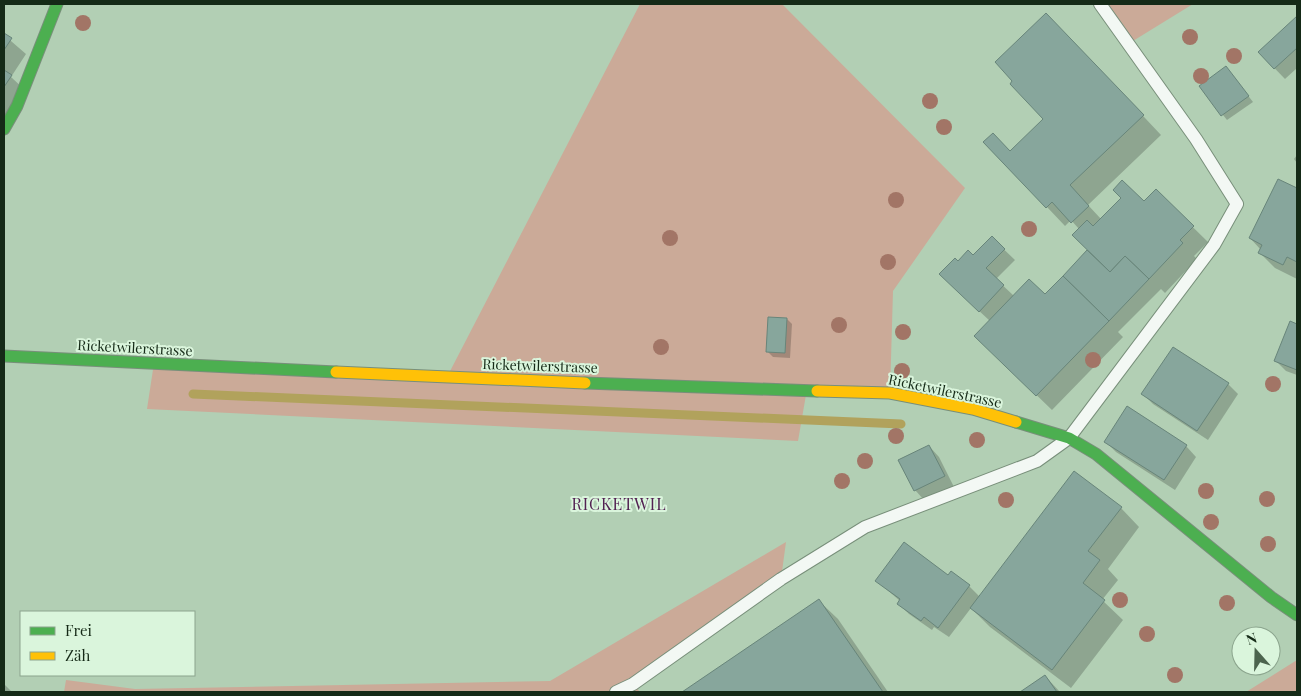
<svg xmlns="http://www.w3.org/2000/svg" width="1301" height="696" viewBox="0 0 1301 696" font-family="'Playfair Display',serif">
<rect width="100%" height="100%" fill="#b2cfb4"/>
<g fill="#cbaa98">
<path d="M640,4H782L965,188L893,291L890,393L807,389L798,441L147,409L154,363L447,377Z"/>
<path d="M1100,4H1193L1128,44Z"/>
<path d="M786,542L781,579L633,684L640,692H64L66,680L135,689L550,681Z"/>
<path d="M1297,660V692H1246Z"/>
</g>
<g fill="#0003">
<path d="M1297,18V68L1285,79L1259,52Z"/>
<path d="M1065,33L1161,135L1088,205L1101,219L1144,203L1156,191L1208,242L1194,256L1197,259L1165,293L1161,289L1118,332L1123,337L1052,410L991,351L990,321L951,285L958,263L974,257L992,238L1015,260L996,279L1014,296L1045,295L1089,251L1079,229L1071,220L1065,226L1047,207L1011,152L1045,119Z"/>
<path d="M4,35L26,54L11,77L26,91L4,125Z"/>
<path d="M1226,67L1253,102L1227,120L1200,86Z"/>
<path d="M1297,155V163L1294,159Z"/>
<path d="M1279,180L1297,189V279L1275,268L1260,253L1261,250L1250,238Z"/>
<path d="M787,319L792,324L790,358L773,357L767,351Z"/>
<path d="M1291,323L1297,325V375L1286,371L1275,360Z"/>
<path d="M1228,384L1238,394L1208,440L1153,404L1143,394Z"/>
<path d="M1106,442L1186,446L1196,457L1175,490L1116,452Z"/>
<path d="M929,446L939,457L954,487L925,501L915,490Z"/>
<path d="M1121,508L1139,527L1108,569L1118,580L1102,600L1123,620L1071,688L990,627L971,608L949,637L934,627L932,630L909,614L899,604L900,601L877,581L948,577L969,586L980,597Z"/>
<path d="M819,601L838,619L888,692H684Z"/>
<path d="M1045,676L1060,692H1022Z"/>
<path d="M4,684L12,692H4Z"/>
</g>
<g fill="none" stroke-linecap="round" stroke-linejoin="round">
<path stroke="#b1a25c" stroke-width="9" d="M193,394L901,424"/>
</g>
<g fill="#87a69c" stroke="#68857a">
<path d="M1046,13L1144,115L1070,185L1089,206L1071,223L1052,202L1046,208L983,142L993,133L1010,151L1043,119L1010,84L1012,81L995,62Z"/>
<path d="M1297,16V48L1274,69L1258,52Z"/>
<path d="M4,33L12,38L4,50Z"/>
<path d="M1226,66L1249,96L1221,116L1199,86Z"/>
<path d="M4,70L12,75L4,87Z"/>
<path d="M1278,179L1297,188V262L1287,257L1283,265L1258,253L1262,245L1249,238Z"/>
<path d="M1122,180L1144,201L1156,189L1194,226L1180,240L1183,243L1149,279L1125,256L1110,272L1072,235L1087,220L1093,226L1121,198L1113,190Z"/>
<path d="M992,236L1005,249L986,268L1004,285L979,312L939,274L955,258L958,261L968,250L973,255Z"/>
<path d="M1087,250L1110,272L1125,256L1149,279L1109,321L1063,276Z"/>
<path d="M1063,276L1109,321L1036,396L974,336L1029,279L1045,294Z"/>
<path d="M768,317L787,318L785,353L766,352Z"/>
<path d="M1290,321L1297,324V370L1274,361Z"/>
<path d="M1173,347L1229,383L1197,431L1141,394Z"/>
<path d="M1127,406L1187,445L1164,480L1104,442Z"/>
<path d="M929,445L945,476L914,491L898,460Z"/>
<path d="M1074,471L1122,507L1088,551L1100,560L1083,583L1105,600L1052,670L970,608Z"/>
<path d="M904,542L948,575L951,571L970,585L938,628L924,617L921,621L897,604L900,599L875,581Z"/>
<path d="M819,599L883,692H682Z"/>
<path d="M1045,675L1057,692H1020Z"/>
</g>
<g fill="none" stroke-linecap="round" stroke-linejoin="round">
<g stroke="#788f7a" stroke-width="14">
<path id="lane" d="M616,692L633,684L781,579L865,527L1037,461L1069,438L1214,245L1237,204L1196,139L1100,4"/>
</g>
<g stroke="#788f7a" stroke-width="13">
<g id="fast">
<path d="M4,129L17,106L57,4"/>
<path d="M4,356L336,372"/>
<path d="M585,383L817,391"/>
<path d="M1016,422L1069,438L1096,454L1271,597L1297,615"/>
</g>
</g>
<g stroke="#788f7a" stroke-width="13">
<g id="slow">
<path d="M336,372L585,383"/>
<path d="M817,391L890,393L973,409L1016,422"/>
</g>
</g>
<use href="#lane" stroke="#f3f8f4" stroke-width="12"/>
<use href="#fast" stroke="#4caf50" stroke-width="11"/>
<use href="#slow" stroke="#ffc107" stroke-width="11"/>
</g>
<g fill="#a27566">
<circle cx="83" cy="23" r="8"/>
<circle cx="1190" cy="37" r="8"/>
<circle cx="1234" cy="56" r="8"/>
<circle cx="1201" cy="76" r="8"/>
<circle cx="930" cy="101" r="8"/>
<circle cx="944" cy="127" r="8"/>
<circle cx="896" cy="200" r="8"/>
<circle cx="1029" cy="229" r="8"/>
<circle cx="670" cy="238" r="8"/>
<circle cx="888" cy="262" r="8"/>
<circle cx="839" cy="325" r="8"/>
<circle cx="903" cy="332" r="8"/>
<circle cx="661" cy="347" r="8"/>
<circle cx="1093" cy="360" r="8"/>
<circle cx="902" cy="371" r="8"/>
<circle cx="1273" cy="384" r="8"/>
<circle cx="896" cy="436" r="8"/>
<circle cx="977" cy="440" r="8"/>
<circle cx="865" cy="461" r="8"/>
<circle cx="842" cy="481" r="8"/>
<circle cx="1206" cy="491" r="8"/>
<circle cx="1267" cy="499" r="8"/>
<circle cx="1006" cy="500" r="8"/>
<circle cx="1211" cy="522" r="8"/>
<circle cx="1268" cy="544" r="8"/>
<circle cx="1120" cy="600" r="8"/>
<circle cx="1227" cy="603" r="8"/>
<circle cx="1147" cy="634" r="8"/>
<circle cx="1175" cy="675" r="8"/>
</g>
<g text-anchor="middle" stroke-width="4" stroke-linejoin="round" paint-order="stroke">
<g font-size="14" fill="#152a17" stroke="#daf5dc">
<text transform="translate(135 348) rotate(3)" y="5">Ricketwilerstrasse</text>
<text transform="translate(540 366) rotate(2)" y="5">Ricketwilerstrasse</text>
<text transform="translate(945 391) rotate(12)" y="5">Ricketwilerstrasse</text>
</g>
<g font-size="16" letter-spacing="1" fill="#522152" stroke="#daf5dc">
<text x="619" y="510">RICKETWIL</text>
</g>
</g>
<rect width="1301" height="696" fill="none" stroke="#152a17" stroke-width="10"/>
<rect x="20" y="611" width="175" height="65" fill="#daf5dc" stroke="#8ba48d"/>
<rect x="30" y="627" width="25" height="8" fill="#4caf50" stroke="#8ba48d"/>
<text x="65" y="636" font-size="15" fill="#152a17">Frei</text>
<rect x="30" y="652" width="25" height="8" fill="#ffc107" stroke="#8ba48d"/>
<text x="65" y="661" font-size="15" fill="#152a17">Zäh</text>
<g transform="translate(1256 651) rotate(340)"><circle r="24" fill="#daf5dc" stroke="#8ba48d"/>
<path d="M0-4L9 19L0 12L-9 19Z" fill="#4c644e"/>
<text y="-8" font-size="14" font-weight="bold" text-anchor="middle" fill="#152a17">N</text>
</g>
</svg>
